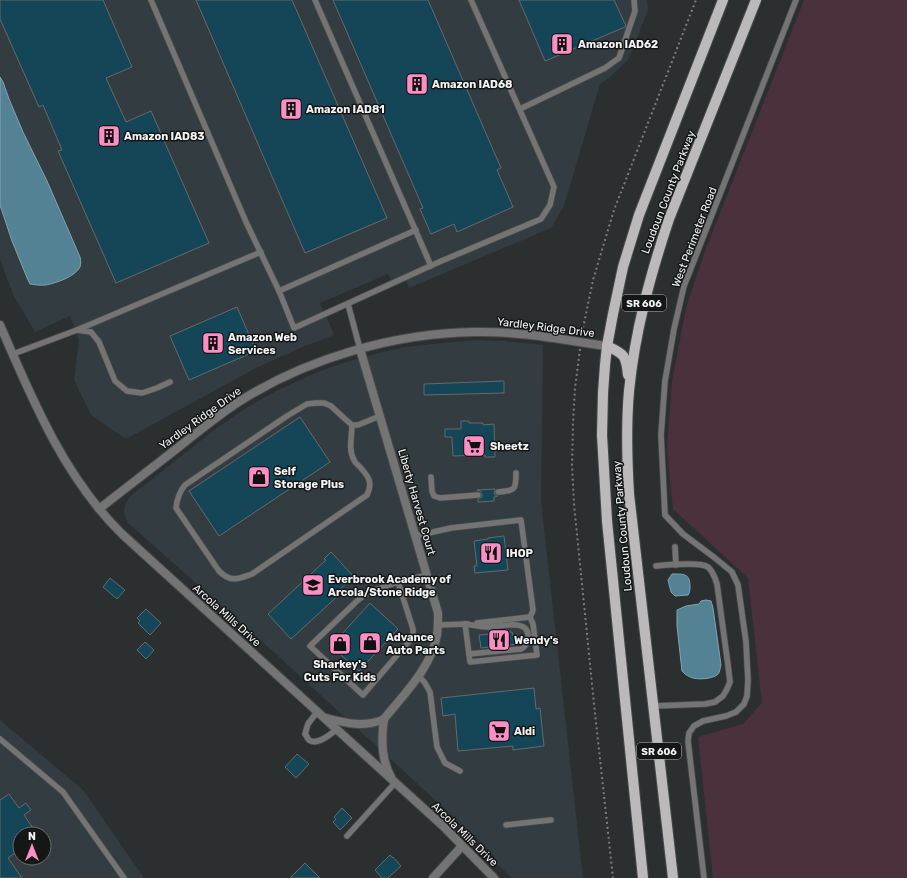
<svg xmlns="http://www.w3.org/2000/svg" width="907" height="878" viewBox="0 0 907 878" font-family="Rubik,sans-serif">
<rect width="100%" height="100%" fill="#2c2f30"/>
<g fill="#333c40" fill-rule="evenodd">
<path d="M0,0H647L648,10L628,60L610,77L600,84L564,206L551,228L409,288L405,278L392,283L388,274L320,303L326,318H327L334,335L305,346L258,367L126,439L91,415L74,380L79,340L70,316L35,332L14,296L0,260Z"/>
<path d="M476,340L503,341L543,345L541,501L583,878H512L497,864L495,861L494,856L481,842L277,655L127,522L125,515L124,509L126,503L129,498L133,494L218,427L246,408L276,391L320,371L343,363L382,352L406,347L433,344Z"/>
<path d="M0,720L83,790L144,878H0ZM20,834H44V858H20Z"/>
</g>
<path fill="#4b313d" d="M804,0H907V878H713L698,737L743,724L762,703L748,578L673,509L667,449L672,381L686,308L704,254Z"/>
<g fill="#538294" stroke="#82a4b1">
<path d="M0,77L3,82L9,99L23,132L47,181L80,257C81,260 81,264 80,267C75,276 59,282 50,284C44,286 36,285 30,284L28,280L12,241L0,205Z"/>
<path d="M672,574C683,574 690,573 690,586C690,590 690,592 688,595L675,596L671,592L668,580Z"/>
<path d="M706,600L711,601L713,608L721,665C720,668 720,672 718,674C715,677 712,677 709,678C698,680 689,679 682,671L677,626V610L686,606L699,604L701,601Z"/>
</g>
<g fill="#154657" stroke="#666a6b">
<path d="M0,0H103L132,67L106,78L126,122L151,111L209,243L116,283L58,151L62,150L43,105L39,107L0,19Z"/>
<path d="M196,0H292L387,218L305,253Z"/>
<path d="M333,0H428L501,168L497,170L513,207L457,232L454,224L431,234L420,209L423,208Z"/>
<path d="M519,0H614L626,26L625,27L545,61Z"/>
<path d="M237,307L256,351L189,380L170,336Z"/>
<path d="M504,381V393L424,395V384Z"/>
<path d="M300,417L330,462L219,536L189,491Z"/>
<path d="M461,421H469V423H483V425L494,424L495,457H485V455L453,456L452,437H445V429H461Z"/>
<path d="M495,489L494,493L495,495L498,496L494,497V501L478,502V499L482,497V494L480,491L477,490Z"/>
<path d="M504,536L508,570L475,573L474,566H477L474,541L488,539V538Z"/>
<path d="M331,552L354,577L340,589L342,592L291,639L268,614L326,560L324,559Z"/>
<path d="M110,578L125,590L117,599L103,587Z"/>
<path d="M370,603L398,629L359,671L331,646Z"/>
<path d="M146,609L161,623L150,635L138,623L140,621L137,618Z"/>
<path d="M506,629L507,632H512L513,636L517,635L518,644L481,648L479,635L490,634L489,631Z"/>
<path d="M145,642L154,650L146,659L137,650Z"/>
<path d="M534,688L536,709L540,708L544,746L513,750V746L458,751L455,714L443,716L441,698Z"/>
<path d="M297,754L309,764L296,778L285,767Z"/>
<path d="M9,794L19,808L26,803L31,810L24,815L37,834H20V849L8,858L22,878H0V800Z"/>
<path d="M342,808L352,818L340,830L333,822L336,819L334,817Z"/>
<path d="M390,855L393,858V857L401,866L388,878H382L375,870Z"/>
<path d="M305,863L320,878H290Z"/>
</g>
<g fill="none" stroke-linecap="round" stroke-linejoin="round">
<g stroke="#484a4b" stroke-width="7">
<g id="service">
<path d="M151,0L246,222L279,291"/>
<path d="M315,0L431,266"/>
<path d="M520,109L605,68L619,58L635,11L634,0"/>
<path d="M416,230L279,291L294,328L439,262L541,219L550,205L554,187L471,0"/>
<path d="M348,304L360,349"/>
<path d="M77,330L261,252"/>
<path d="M13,354L77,330L91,332L99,342L115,381L127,391L142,393L157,388L170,382"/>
<path d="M352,425C352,436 348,450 354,460C355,463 358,465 360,467C369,477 373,483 367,495L252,574C238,579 231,583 219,571L176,508C177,499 179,492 185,485L287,416L307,404L316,403H324L331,406L345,419L352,425H358L380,416"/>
<path d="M431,477L432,491L434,496L440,498L478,495"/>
<path d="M498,492C515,490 516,491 516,473"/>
<path d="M415,536L451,528L521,520L533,610L532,613L530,617L533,624L537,655L470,662L465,624"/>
<path d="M675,547L676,565"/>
<path d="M398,582L413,629V634L411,639L363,695L310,646L358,600L369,592L398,582L427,575"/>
<path d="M477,623L530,617"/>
<path d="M465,624C473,625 480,627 487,627C500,627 531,617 528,639C527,644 525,647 521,649L469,654"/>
<path d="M438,625L468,624"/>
<path d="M419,676L425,683L430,692L437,747L445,763L460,771"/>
<path d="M653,706L705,704L715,702L723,696L727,689L730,682L728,665L717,584C715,578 713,571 708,567C700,562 666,565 656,566"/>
<path d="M317,712L308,724L305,734C307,736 307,738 309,740C317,746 331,734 337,729"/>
<path d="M0,739L63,792L124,878"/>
<path d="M506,825L551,820"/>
<path d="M347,836L395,783"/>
<path d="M704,878L688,741L689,733L694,726L703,721L726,716L736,712L744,704L747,696L748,680L746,642L738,585L732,572L715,558L683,534L665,515L661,435L665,381L674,329L684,286L796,0"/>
</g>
</g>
<g stroke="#484a4b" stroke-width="10">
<g id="minor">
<path d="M360,349L438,613C438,620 438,628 437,635C431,668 404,694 384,719"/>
<path d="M99,509C127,487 156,465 185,442C203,428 221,413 240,401C308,358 395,333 475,332C520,331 563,340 607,346"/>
<path d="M433,878L462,846"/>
</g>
</g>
<g stroke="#484a4b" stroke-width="10">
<g id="tertiary">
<path d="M0,325C32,399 64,477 122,534L443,826L494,878"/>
<path d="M326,718C345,723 365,728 384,719"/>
<path d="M384,719C381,739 381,759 391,777"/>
</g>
</g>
<g stroke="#484a4b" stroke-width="12">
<g id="primary">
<path d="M607,346C625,354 626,356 628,375"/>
<path d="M643,878L607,521L602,435L603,393L605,365L607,346L613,314L623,267L639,215L723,0"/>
<path d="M673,878L629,494C627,460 626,425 629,391C635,331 650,276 669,219L756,0"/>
</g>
</g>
<g stroke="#7b7d7e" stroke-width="2" stroke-dasharray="2 3" stroke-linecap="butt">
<path d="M582,333L593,280L614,210L696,0"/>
<path d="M580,349L575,388L573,423L572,465L574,504L594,704L613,878"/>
</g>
<use href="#service" stroke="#757474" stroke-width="5.5"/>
<use href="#minor" stroke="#757474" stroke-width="8"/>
<use href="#tertiary" stroke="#757474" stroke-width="8"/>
<use href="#primary" stroke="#bcb9ba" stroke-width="10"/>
</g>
<defs>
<g id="building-square" transform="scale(1.15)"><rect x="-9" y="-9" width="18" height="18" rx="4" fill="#fb8fc4" stroke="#151717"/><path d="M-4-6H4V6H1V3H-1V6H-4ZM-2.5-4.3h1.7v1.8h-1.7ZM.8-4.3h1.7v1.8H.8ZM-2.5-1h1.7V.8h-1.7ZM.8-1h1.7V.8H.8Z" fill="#111"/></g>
<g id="supermarket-square" transform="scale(1.15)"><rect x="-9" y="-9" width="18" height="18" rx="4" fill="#fb8fc4" stroke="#151717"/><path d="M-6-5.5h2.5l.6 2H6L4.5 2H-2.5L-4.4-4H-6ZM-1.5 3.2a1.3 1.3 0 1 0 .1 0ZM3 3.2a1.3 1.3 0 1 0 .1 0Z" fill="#111"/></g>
<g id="shop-square" transform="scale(1.15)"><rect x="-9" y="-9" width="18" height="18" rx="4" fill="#fb8fc4" stroke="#151717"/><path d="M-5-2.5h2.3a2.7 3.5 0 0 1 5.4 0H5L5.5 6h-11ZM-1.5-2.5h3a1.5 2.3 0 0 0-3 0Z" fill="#111"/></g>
<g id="restaurant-square" transform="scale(1.15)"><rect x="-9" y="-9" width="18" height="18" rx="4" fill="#fb8fc4" stroke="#151717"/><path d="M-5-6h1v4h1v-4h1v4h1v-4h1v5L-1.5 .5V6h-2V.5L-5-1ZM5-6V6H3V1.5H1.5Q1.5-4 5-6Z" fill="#111"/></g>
<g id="school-square" transform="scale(1.15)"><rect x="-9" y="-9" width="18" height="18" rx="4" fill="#fb8fc4" stroke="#151717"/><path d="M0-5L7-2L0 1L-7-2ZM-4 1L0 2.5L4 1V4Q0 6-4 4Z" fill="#111"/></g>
</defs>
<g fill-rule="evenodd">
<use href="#building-square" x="562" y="44"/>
<use href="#building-square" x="417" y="84"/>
<use href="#building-square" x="291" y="109"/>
<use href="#building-square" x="109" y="136"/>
<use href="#building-square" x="213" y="343"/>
<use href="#supermarket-square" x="474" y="446"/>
<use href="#shop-square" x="259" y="477"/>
<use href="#restaurant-square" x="491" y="553"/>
<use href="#school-square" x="313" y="585"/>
<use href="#restaurant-square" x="499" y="640"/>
<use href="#shop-square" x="370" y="643"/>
<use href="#shop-square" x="340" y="644"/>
<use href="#supermarket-square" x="499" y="731"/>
</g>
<g text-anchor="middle" stroke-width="3" stroke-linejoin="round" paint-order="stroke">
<g fill="#151717" stroke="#afb1b2" stroke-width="1">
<rect x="622" y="295" width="44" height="16" rx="3"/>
<rect x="637" y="743" width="44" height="16" rx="3"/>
</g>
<g font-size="10" font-weight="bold" fill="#f1f3f4">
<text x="644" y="307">SR 606</text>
<text x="659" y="755">SR 606</text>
</g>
<g font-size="11" font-weight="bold" fill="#f1f3f4" stroke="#151717" text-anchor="start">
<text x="578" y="48">Amazon IAD62</text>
<text x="432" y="88">Amazon IAD68</text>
<text x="306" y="113">Amazon IAD81</text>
<text x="124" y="140">Amazon IAD83</text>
<text x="228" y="341">Amazon Web<tspan x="228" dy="13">Services</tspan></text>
<text x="490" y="450">Sheetz</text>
<text x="274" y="475">Self<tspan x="274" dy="13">Storage Plus</tspan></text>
<text x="506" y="557">IHOP</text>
<text x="328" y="583">Everbrook Academy of<tspan x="328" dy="13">Arcola/Stone Ridge</tspan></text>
<text x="386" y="641">Advance<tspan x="386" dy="13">Auto Parts</tspan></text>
<text x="514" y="644">Wendy's</text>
<text x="340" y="668" text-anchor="middle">Sharkey's<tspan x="340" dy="13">Cuts For Kids</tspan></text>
<text x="514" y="735">Aldi</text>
</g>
<g font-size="11" fill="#f1f3f4" stroke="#151717">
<text transform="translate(668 192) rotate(-69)" y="4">Loudoun County Parkway</text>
<text transform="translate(694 237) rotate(-69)" y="4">West Perimeter Road</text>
<text transform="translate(546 327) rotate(7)" y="4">Yardley Ridge Drive</text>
<text transform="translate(200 418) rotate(-36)" y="4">Yardley Ridge Drive</text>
<text transform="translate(417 502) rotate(74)" y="4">Liberty Harvest Court</text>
<text transform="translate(622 526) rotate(-95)" y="4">Loudoun County Parkway</text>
<text transform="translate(227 615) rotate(42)" y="4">Arcola Mills Drive</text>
<text transform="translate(465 834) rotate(44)" y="4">Arcola Mills Drive</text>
</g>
</g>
<g transform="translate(32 846)"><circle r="19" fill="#151717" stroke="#6d6f6f"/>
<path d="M0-3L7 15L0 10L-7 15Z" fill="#fb8fc4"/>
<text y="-6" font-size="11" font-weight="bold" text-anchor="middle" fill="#f1f3f4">N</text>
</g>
</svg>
